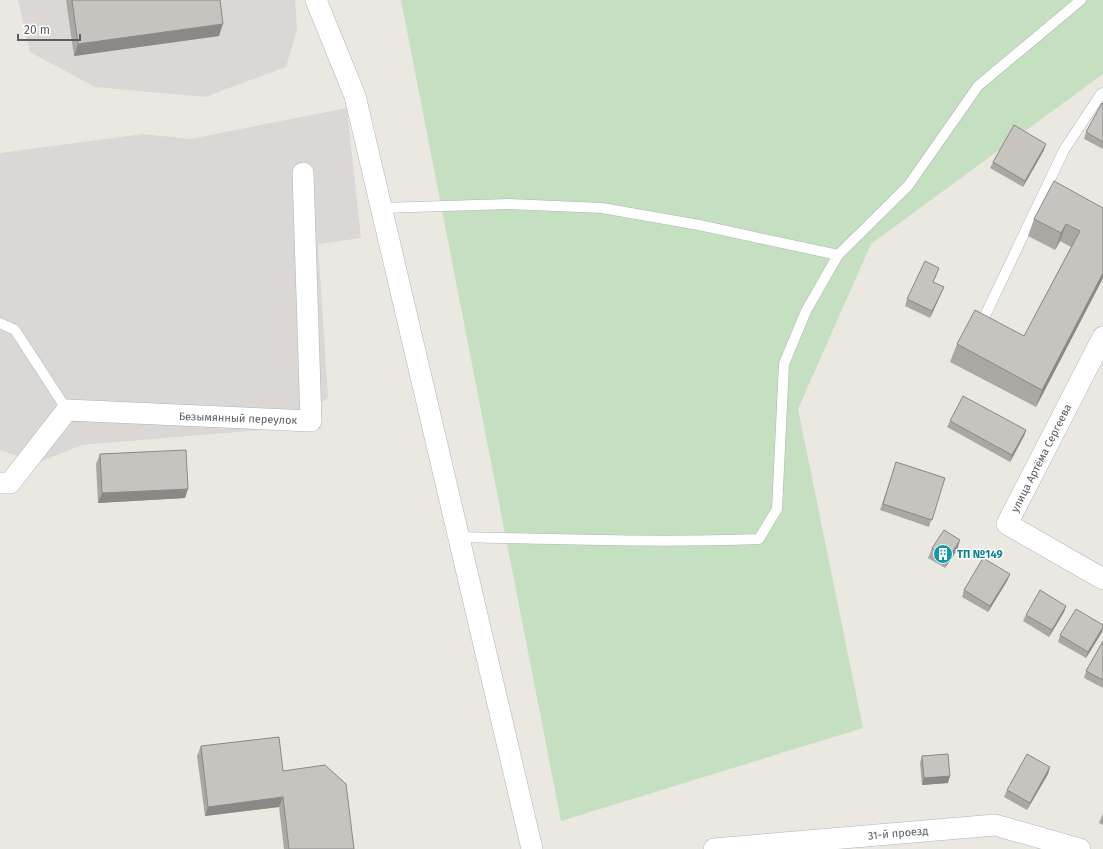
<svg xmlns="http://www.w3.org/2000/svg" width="1103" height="849" viewBox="0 0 1103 849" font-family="'Fira Sans',sans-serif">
<rect width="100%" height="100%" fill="#ebe8e2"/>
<g fill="#dad7d4">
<path d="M18,0H295L297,30L286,67L205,97L95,87L30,52Z"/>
<path d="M347,108L361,238L318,244L328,398L285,428L82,445L37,463L0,450V153L143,134L190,139Z"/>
</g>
<path fill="#c5e0c1" d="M401,0H1103V74L871,244L798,409L863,728L561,821Z"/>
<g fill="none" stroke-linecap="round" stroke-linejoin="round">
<g stroke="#afb3b6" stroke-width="11">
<g id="service">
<path d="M381,208L509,204L602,208L699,225L838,255"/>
<path d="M982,322L1064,150L1101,94L1103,93"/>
<path d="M0,323L15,330L67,410"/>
<path d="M458,537C558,539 659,543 759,539L777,509L784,364L806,311L838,255L908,186L978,86L1081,0"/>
</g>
</g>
<g stroke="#afb3b6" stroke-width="22">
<g id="minor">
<path d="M316,0L355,96L532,849"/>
<path d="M1103,337L1007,524L1103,579"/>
<path d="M0,483H10L67,410L311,421L303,173"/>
<path d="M714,849L995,825L1080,849"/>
</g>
</g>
<use href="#service" stroke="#fff" stroke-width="10"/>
<use href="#minor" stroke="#fff" stroke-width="21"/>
</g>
<g fill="#aba8a4">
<path d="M66,0H220L219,36L74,56Z"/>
<path d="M1103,104V149L1084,139L1086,132Z"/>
<path d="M1044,150L1023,187L990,168L993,162Z"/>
<path d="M1103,208V278L1036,407L950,362L957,344L1024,336L1071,247L1060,241L1055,250L1028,236L1034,219Z"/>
<path d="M937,275L933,282L944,287L930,318L905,306L907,299Z"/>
<path d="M950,421L1026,430L1024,436L1010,462L947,427Z"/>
<path d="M100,454L185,498L98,503L96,464Z"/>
<path d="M896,462L945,478L929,527L880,510Z"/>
<path d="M932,548L957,550L945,568L928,558Z"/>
<path d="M1010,574L1007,581L988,612L962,597L964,590Z"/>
<path d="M1066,606L1064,612L1049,637L1023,621L1026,615Z"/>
<path d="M1103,625V628L1102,632L1086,658L1058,642L1060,635Z"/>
<path d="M1103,641V688L1084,678L1086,671Z"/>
<path d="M201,746L283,771L354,849H284L279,807L205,816L197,756Z"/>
<path d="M922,756L948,783L922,785L920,763Z"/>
<path d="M1050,767L1048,774L1027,810L1004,797L1007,790Z"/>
<path d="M1103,813V825L1099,823Z"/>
</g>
<g fill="#8b8886">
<path d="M223,24L219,36L74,56L78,44Z"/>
<path d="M1046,144L1044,150L1023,187L1025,181Z"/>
<path d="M1066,224L1060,241L1055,250L1061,233Z"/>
<path d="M1103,273V278L1036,407L1042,390Z"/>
<path d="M944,287L941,294L930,318L932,311Z"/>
<path d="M1026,430L1024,436L1010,462L1012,455Z"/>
<path d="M188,489L185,498L98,503L102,493Z"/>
<path d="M960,540L957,550L945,568L948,559Z"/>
<path d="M1010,574L1007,581L988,612L990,606Z"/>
<path d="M1066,606L1064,612L1049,637L1052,630Z"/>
<path d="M1103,627L1102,632L1086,658L1088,652Z"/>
<path d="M1050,767L1048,774L1027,810L1030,803Z"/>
<path d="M950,776L948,783L922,785L924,778Z"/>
<path d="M283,797L279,807L205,816L208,807Z"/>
</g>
<g fill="#c7c3bf" stroke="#8b8886">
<path d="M72,0H220L223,24L78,44Z"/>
<path d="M1102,103L1103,104V142L1086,132Z"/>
<path d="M1014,125L1046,144L1025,181L993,162Z"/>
<path d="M1054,181L1103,208V273L1042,390L957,344L975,310L1024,336L1080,231L1066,224L1061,233L1034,219Z"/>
<path d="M925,261L939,268L933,282L944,287L932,311L907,299Z"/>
<path d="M963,396L1026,430L1012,455L950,421Z"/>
<path d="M186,450L188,489L102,493L100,454Z"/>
<path d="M896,462L945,478L932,520L883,504Z"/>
<path d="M944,530L960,540L948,559L932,548Z"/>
<path d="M983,558L1010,574L990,606L964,590Z"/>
<path d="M1040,590L1066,606L1052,630L1026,615Z"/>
<path d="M1076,609L1103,625V627L1088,652L1060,635Z"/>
<path d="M1103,641V680L1086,671Z"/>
<path d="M279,737L283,771L325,765L346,784L354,849H289L283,797L208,807L201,746Z"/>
<path d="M948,754L950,776L924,778L922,756Z"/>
<path d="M1027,754L1050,767L1030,803L1007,790Z"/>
</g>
<defs>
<g id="building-disc" transform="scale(1)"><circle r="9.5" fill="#0f9aa8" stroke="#fff"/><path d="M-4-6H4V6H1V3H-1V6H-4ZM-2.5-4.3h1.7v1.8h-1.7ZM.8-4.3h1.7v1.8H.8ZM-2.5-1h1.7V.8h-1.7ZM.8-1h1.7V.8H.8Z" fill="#fff"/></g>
</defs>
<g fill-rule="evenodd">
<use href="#building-disc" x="943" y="554"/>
</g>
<g text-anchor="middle" stroke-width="3" stroke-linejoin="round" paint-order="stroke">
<g font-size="11" fill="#5a5e61" stroke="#fff">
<text transform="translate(238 418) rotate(2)" y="4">Безымянный переулок</text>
<text transform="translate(1041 458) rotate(-63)" y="4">улица Артёма Сергеева</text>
<text transform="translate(898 833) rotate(-5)" y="4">31-й проезд</text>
</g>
<g font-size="11" font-weight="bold" fill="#0d838f" stroke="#fff" text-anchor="start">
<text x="957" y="558">ТП №149</text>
</g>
</g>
<path d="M18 34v6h62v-6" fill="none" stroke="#5a5e61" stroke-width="2"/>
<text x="24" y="34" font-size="12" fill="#5a5e61" stroke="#ffffff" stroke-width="3" paint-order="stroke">20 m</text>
</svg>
